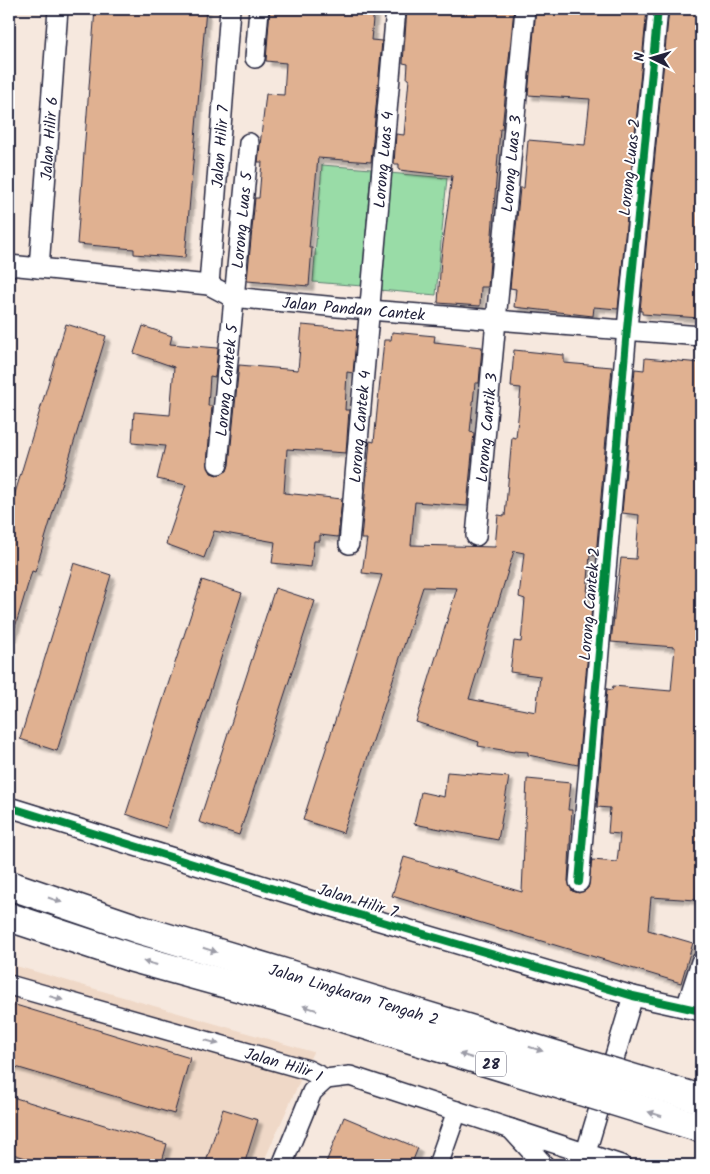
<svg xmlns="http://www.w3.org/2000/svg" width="710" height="1174" viewBox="0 0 710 1174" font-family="Kalam,sans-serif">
<defs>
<filter id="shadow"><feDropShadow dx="4.5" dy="4.5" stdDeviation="1" flood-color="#0004"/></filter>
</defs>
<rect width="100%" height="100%" fill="#f6e8de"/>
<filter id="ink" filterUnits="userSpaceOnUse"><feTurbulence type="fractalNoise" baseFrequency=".02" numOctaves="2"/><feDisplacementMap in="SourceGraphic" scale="10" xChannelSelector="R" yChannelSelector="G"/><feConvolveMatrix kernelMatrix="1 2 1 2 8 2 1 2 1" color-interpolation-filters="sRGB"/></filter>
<g filter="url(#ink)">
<path fill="#efd8c7" d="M9,964L313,1052L262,1165H9Z"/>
<g fill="#99dca7" stroke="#5e7f71">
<path d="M322,165L371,169L362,286L313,282Z"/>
<path d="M389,173L447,178L436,295L379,290Z"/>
</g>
<g fill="#e0b191" stroke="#22223b" fill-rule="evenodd" filter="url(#shadow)">
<path d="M95,9H206L185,258L134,254V249L77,244Z"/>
<path d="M270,9H374L371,40L382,41L371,162L318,158L309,248H312L309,286L247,281L255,198H259L262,162H258L266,94L284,95L286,63L266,61Z"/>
<path d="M407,9H514L502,129H500L488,287H481L480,306L438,303L441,258L452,176L399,170V164H394L396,134L404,135L409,79H407L408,64L403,63Z"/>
<path d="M536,9H647L618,309L594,307L593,316L514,307L516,289L510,288L520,188H524L528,140L585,145L590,99L528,95Z"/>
<path d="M669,9H701L700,318L642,314V311H640Z"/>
<path d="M66,324L106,336L35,572L32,571L12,637L9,636V513Z"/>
<path d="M302,325L357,330L353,373L347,372L345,410H349L346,453L287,449L284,493L342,499L338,537L320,535V541H314L311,567L272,563L275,542L214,531L204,558L166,544L186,485L157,479L165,446L132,443L134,412L170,415L174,367L134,353L143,326L172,336L170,344L218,348L215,377L210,376L208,406H212L207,463L211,473L217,475L227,471L229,465L239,365L298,370Z"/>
<path d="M392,332L435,336L434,342L482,347L479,383H475L470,432L474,433L467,506L415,502L411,545L495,547L498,515L505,516L512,437L516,438L521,388L511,387L514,350L564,355V363L612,367L596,556L590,555L586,606H592L578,765L528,755V752L514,751V752L478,746L479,742L416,722L457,588L423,587L343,833L303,820L382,575L362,573L367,539H361L370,441L374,442L384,340H391ZM514,551L524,553L519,597L525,599L521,642L514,641L510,672L540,676L536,712L469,699Z"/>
<path d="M645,358L701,363V858H699L696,900L651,897L648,930L693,943L681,983L392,896L404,857L522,892L527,779L571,783L568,810H572L568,881L572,891L579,893L588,888L592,860L617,862L620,834L608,833L610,808L597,807L607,689L612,690L613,686L671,691L675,647L611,642L621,558L636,559L639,515L622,513L635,369L644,370Z"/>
<path d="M74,563L111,575L57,751L20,739Z"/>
<path d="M202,580L242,593L166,828L126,814Z"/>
<path d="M275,588L315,601L239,835L199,822Z"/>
<path d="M447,772L509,777L498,840L414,824L421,792L444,797Z"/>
<path d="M9,1003L190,1058L174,1114L9,1065Z"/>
<path d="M9,1096L167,1144L161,1165H50L9,1153Z"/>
<path d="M223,1109L258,1120L244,1165H205Z"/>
<path d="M344,1117L418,1148L411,1165H325Z"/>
</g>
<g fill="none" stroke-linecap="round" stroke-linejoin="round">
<g stroke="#22223b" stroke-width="22">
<g id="minor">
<path d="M255,58L259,9"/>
<path id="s1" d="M9,265L209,285L232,297L369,310L701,336"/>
<path id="s2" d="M39,268L58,9"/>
<path id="s3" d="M209,285L230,9"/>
<path id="s4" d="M218,464L249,143"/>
<path id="s5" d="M476,536L525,9"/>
<path id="s6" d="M349,544L396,9"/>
<path d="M9,807L319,903L633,996L701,1011"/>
<path d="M579,882L627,329L658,9"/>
<path id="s7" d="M9,985L308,1070L326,1079L350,1076L621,1165"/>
<path d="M686,1008L701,962"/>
<path d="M511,1129L544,1165"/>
<path d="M586,1152L633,996"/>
<path d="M282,1165L312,1092L326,1079"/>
<path d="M438,1165L457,1111"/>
</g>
</g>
<g stroke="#22223b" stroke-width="31">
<g id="trunk">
<path d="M9,885L138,929L288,974"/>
<path d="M9,917L133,958L281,999"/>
</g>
</g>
<use href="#minor" stroke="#fff" stroke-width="19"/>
<use href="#trunk" stroke="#fff" stroke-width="28"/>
<g stroke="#22223b" stroke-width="31" stroke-linecap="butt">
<g id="trunk-bridge">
<path d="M288,974L701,1099"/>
<path d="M281,999L701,1128"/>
</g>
</g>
<use href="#trunk-bridge" stroke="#fff" stroke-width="28"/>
<g stroke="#fff" stroke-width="11">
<g id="cycleway">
<path d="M9,807L319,903L633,996L701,1011"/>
<path d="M579,882L627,329L658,9"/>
</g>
</g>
<use href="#cycleway" stroke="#00873e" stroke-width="8"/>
</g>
<defs><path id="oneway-solid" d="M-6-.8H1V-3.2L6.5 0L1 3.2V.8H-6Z" transform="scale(1.25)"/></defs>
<g fill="#9c9ca7">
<use href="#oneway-solid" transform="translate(55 900) rotate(19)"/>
<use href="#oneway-solid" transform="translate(210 950) rotate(17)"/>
<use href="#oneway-solid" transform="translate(150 963) rotate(-165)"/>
<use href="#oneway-solid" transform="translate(56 998) rotate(16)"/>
<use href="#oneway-solid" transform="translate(310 1008) rotate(-163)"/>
<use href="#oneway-solid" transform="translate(212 1042) rotate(16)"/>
<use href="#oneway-solid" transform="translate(536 1049) rotate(17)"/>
<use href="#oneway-solid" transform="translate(466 1056) rotate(-163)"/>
<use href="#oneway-solid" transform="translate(655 1114) rotate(-163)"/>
</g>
</g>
<g text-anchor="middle" stroke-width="4" stroke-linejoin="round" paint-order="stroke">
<rect fill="#fff" stroke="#646476" stroke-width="1" x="476" y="1051.5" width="30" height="25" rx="4"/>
<g font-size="15" font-weight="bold" fill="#22223b">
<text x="491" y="1069">28</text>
</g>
<g font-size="16" fill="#22223b" stroke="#fff">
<text dy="6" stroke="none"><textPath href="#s2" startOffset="130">Jalan Hilir 6</textPath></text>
<text dy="6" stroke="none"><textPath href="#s3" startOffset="139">Jalan Hilir 7</textPath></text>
<text dy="6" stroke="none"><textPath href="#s6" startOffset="386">Lorong Luas 4</textPath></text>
<text dy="6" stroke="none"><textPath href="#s5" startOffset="374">Lorong Luas 3</textPath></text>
<text transform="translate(629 167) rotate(-84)" y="6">Lorong Luas 2</text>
<text dy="6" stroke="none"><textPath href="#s4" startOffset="245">Lorong Luas 5</textPath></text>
<text dy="6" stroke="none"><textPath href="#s1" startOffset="349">Jalan Pandan Cantek</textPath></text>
<text dy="6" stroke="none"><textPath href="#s4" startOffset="84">Lorong Cantek 5</textPath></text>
<text dy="6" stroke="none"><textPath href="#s6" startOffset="118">Lorong Cantek 4</textPath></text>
<text dy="6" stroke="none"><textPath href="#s5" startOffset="109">Lorong Cantik 3</textPath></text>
<text transform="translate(589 604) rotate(-85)" y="6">Lorong Cantek 2</text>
<text transform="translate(358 900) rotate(17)" y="6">Jalan Hilir 7</text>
<text transform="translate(354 994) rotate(17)" y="6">Jalan Lingkaran Tengah 2</text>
<text dy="6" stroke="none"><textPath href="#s7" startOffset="286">Jalan Hilir 1</textPath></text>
</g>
</g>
<rect width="710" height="1174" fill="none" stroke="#fff" stroke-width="30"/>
<rect x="15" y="15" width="680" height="1144" fill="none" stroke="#22223b" stroke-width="2" filter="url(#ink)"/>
<g transform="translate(652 58) rotate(275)" stroke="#ffffff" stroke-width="4" paint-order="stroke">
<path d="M0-4L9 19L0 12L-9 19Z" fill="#22223b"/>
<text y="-8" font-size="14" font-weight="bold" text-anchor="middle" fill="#22223b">N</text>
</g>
</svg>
